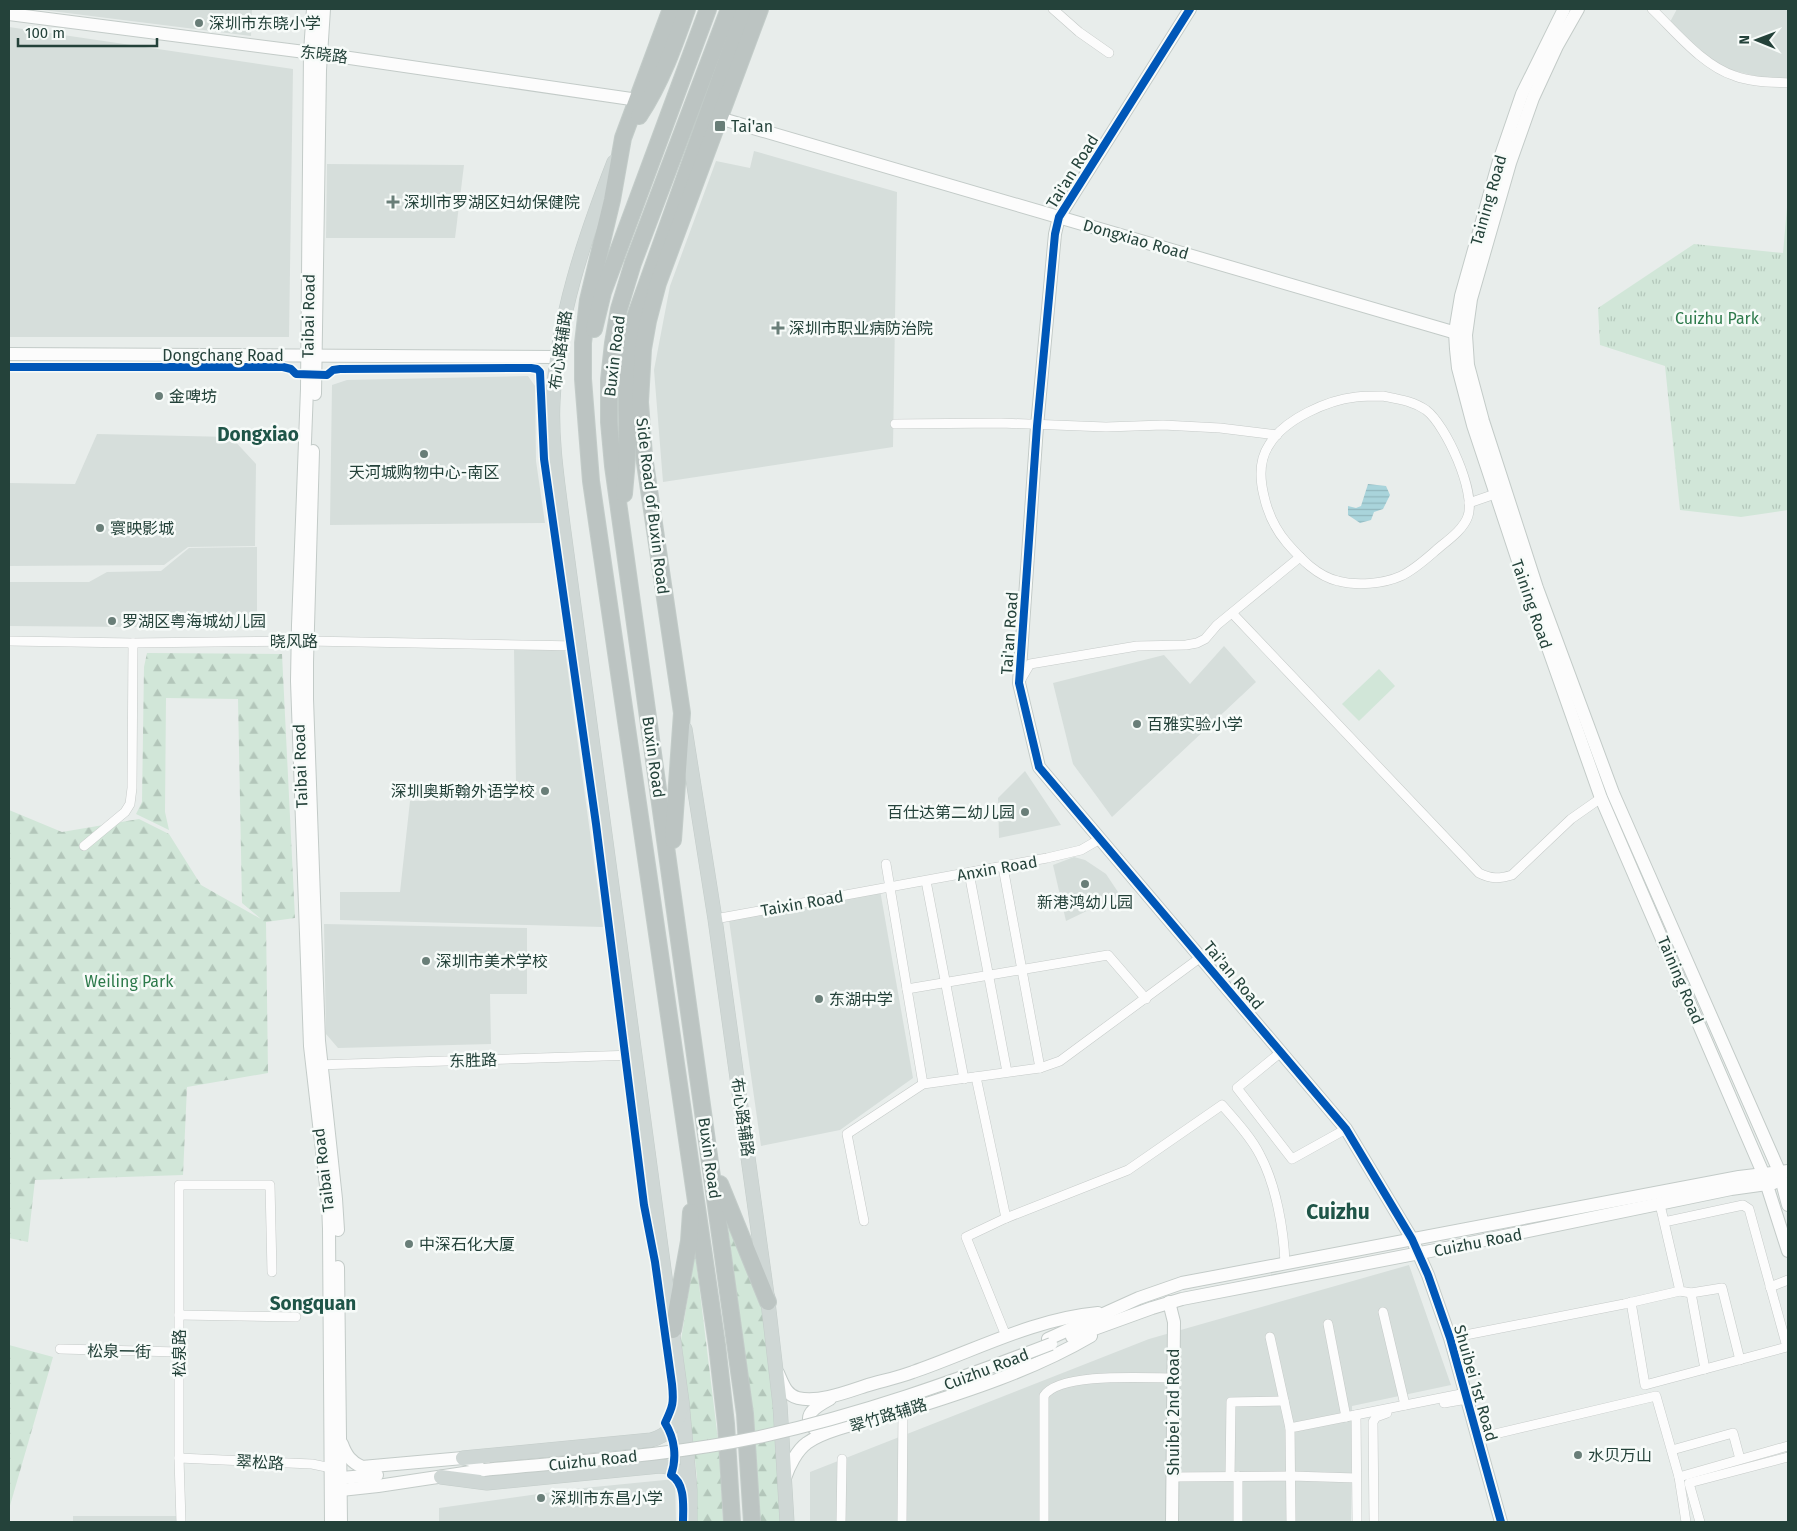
<svg xmlns="http://www.w3.org/2000/svg" width="1797" height="1531" viewBox="0 0 1797 1531" font-family="'Fira Sans','Noto Sans SC',sans-serif">
<defs>
<pattern id="grass-tufts" width="24" height="20" patternUnits="userSpaceOnUse" patternTransform="scale(1.25)"><rect width="24" height="20" fill="#d1e6d8"/><path d="M3 7l-1-3M5 7V3M7 7l1-3M15 17l-1-3M17 17v-4M19 17l1-3" fill="none" stroke="#b3c6ba"/></pattern>
<pattern id="forest-firs" width="22" height="20" patternUnits="userSpaceOnUse" patternTransform="scale(1.25)"><rect width="22" height="20" fill="#d1e6d8"/><path d="M5 1l3.5 6h-7zM16 11l3.5 6h-7z" fill="#b3c6ba"/></pattern>
<pattern id="water-rules" width="6" height="5" patternUnits="userSpaceOnUse" patternTransform="scale(1.25)"><rect width="6" height="5" fill="#a9d4db"/><path d="M0 2.5h6" fill="none" stroke="#91b7bd"/></pattern>
</defs>
<rect width="100%" height="100%" fill="#e8edeb"/>
<g fill="#d6dedb">
<path d="M43,9H252L251,36L43,10Z"/>
<path d="M1677,9H1788V84L1723,68L1693,44L1670,22Z"/>
<path d="M9,27L293,69L289,337H9Z"/>
<path d="M754,151L897,192L893,447L663,482L654,370L670,286L716,161L750,168Z"/>
<path d="M327,164L464,165L455,238H326Z"/>
<path d="M528,376L535,386L536,461L545,523L330,525L332,385L347,380Z"/>
<path d="M97,434L231,437L256,464L255,546L188,547L164,565L9,566V483L75,484Z"/>
<path d="M257,547V628L9,626V582H89L107,572L161,571L189,548Z"/>
<path d="M1224,646L1256,682L1112,817L1073,764L1053,683L1164,655L1190,684Z"/>
<path d="M514,649L565,650L603,927L340,920V892H400L410,801L494,799L516,783Z"/>
<path d="M1025,771L1061,825L999,838L998,798Z"/>
<path d="M1074,857L1085,860L1106,874L1120,895L1066,921L1053,865Z"/>
<path d="M880,890L913,1078L840,1130L761,1146L729,920Z"/>
<path d="M324,924L527,928V994H490L491,1044L338,1048L326,1034Z"/>
<path d="M1409,1265L1451,1385L1352,1406L1351,1522H810V1472L1149,1339Z"/>
<path d="M675,1479L676,1522H439V1508L574,1489Z"/>
<rect x="73" y="1516" width="103" height="6"/>
</g>
<path fill="url(#grass-tufts)" d="M1788,196V510L1741,517L1680,510L1665,366L1600,345L1598,308L1694,244L1783,253Z"/>
<g fill="url(#forest-firs)">
<path d="M147,653L282,654L295,918L266,922L268,1073L187,1087L183,1175L35,1180L28,1242L9,1238V810L62,832L139,819L169,834L201,885L261,919L242,903L238,699L166,698L165,812L169,830L136,814L142,802L144,667Z"/>
<path d="M726,1211L766,1307L773,1371L781,1522H758L752,1423Z"/>
<path d="M695,1252L720,1456L723,1522H697V1477L681,1340Z"/>
<path d="M9,1345L53,1357L9,1509Z"/>
</g>
<path fill="#d1e6d8" d="M1379,669L1395,686L1359,721L1342,704Z"/>
<path fill="url(#water-rules)" d="M1368,484L1386,486L1390,495L1383,509L1374,512L1371,520L1360,523L1348,515V506L1356,508L1361,506Z"/>
<g fill="none" stroke-linecap="round" stroke-linejoin="round">
<g stroke="#c5cac8" stroke-width="10">
<g id="street">
<path d="M1053,9L1079,32L1109,53"/>
<path d="M1652,9C1676,32 1703,66 1735,76C1751,82 1770,82 1788,83"/>
<path d="M1383,396C1398,399 1413,401 1426,410C1446,425 1476,492 1468,516C1464,528 1451,538 1441,546C1429,556 1416,569 1401,576C1383,584 1357,586 1338,581C1317,576 1301,559 1287,543C1275,529 1268,514 1264,496C1260,480 1259,460 1269,445C1284,419 1328,400 1356,397C1365,396 1374,396 1383,396Z"/>
<path d="M895,424L1001,423L1106,427L1163,425L1220,428L1277,435"/>
<path d="M1469,503L1495,494"/>
<path d="M1232,613L1479,873C1491,879 1499,879 1512,875L1571,819L1601,798"/>
<path d="M9,641L133,643L307,641L579,646"/>
<path d="M1020,681L1030,664L1137,646L1186,645L1197,643L1205,639L1217,625L1300,557"/>
<path d="M84,846L125,812L130,804L132,788L133,643"/>
<path d="M886,864L923,1084"/>
<path d="M1003,867L1040,1068"/>
<path d="M969,873L1007,1072"/>
<path d="M926,881L964,1079"/>
<path d="M715,919L1047,858L1081,850L1100,839"/>
<path d="M907,989L1108,955L1146,999"/>
<path d="M1281,1052L1237,1088L1292,1159L1346,1129"/>
<path d="M316,1065L635,1055"/>
<path d="M976,1077L1006,1218"/>
<path d="M1660,1205L1662,1213L1680,1291L1691,1293L1705,1369L1787,1347L1749,1209L1743,1205L1664,1222"/>
<path d="M864,1221L847,1134L923,1084L1040,1068L1060,1061L1201,957"/>
<path d="M1770,1287L1788,1280"/>
<path d="M1691,1293L1722,1288L1740,1360"/>
<path d="M1631,1302L1645,1385L1705,1369"/>
<path d="M1383,1312L1405,1405"/>
<path d="M179,1315L296,1317"/>
<path d="M1328,1324L1346,1417"/>
<path d="M1006,1336L966,1237L1006,1218L1128,1170L1222,1105C1235,1120 1251,1137 1260,1155C1276,1185 1284,1230 1285,1264"/>
<path d="M1270,1337L1290,1428"/>
<path d="M1450,1338L1624,1304L1680,1291"/>
<path d="M60,1349L179,1352"/>
<path d="M1444,1403L1467,1399"/>
<path d="M1356,1415L1357,1522"/>
<path d="M1478,1438L1656,1396L1679,1477L1686,1522"/>
<path d="M1672,1450L1733,1433L1740,1459"/>
<path d="M179,1458L312,1464L336,1469"/>
<path d="M1230,1476L1231,1402L1284,1401"/>
<path d="M1238,1476V1522"/>
<path d="M1173,1477L1291,1476L1356,1478"/>
<path d="M1679,1477L1788,1446"/>
<path d="M181,1522L179,1458V1185H270L272,1272"/>
<path d="M841,1522L842,1459"/>
<path d="M902,1522L903,1411"/>
<path d="M1044,1522V1396C1059,1372 1146,1378 1174,1378"/>
<path d="M1291,1522L1290,1428L1466,1393"/>
<path d="M1374,1522L1373,1422L1376,1417L1387,1413"/>
<path d="M1700,1522L1689,1483L1788,1457"/>
</g>
</g>
<g stroke="#c3cbc8" stroke-width="14">
<g id="secondary">
<path d="M313,9L310,52L307,389L298,625L297,681L310,1046L328,1203L329,1229L331,1522"/>
<path d="M1190,9L1059,217L1055,234L1037,426L1019,683L1039,767L1346,1129L1412,1239L1428,1275L1450,1338L1501,1522"/>
<path d="M1564,9L1522,94L1499,161L1461,296L1455,332L1456,349L1458,368L1473,425L1529,594L1601,798L1763,1173L1788,1251"/>
<path d="M1578,9L1557,46L1533,98L1510,163L1471,299L1466,335L1468,365L1483,421L1537,588L1613,793L1779,1171L1788,1205"/>
<path d="M9,14L336,56L638,100"/>
<path d="M719,118L1463,335"/>
<path d="M9,354L557,357"/>
<path d="M315,394L320,70L324,9"/>
<path d="M313,451L307,662V699L319,1041L336,1199L338,1230"/>
<path d="M338,1267L341,1522"/>
<path d="M1169,1302L1174,1322L1172,1522"/>
<path d="M1072,1337L1152,1308L1182,1299L1451,1247L1731,1189L1774,1183"/>
<path d="M1048,1339L1139,1298L1182,1283L1739,1177L1788,1171"/>
<path d="M778,1373C783,1384 786,1395 798,1398C818,1403 847,1392 865,1386C881,1381 897,1378 913,1372C974,1351 1033,1319 1098,1313"/>
<path d="M817,1431C798,1416 817,1406 830,1399"/>
<path d="M342,1444C346,1455 351,1462 362,1467L463,1458L484,1464"/>
<path d="M785,1478C789,1466 797,1450 807,1443C827,1428 878,1419 904,1411C968,1391 1033,1370 1091,1336"/>
<path d="M335,1481L341,1478L377,1475"/>
<path d="M335,1486L341,1490L378,1486L484,1470"/>
</g>
</g>
<g stroke="#c3ccc9" stroke-width="15">
<g id="primary">
<path d="M614,162C584,239 557,318 553,401C551,442 558,484 563,525L682,1402L690,1490V1522"/>
<path d="M685,729L715,919L768,1302L780,1405L787,1522"/>
<path d="M463,1458L651,1440C667,1436 679,1423 681,1407"/>
<path d="M441,1477L487,1483L660,1466C674,1467 683,1472 688,1485"/>
</g>
</g>
<g stroke="#c3ccc9" stroke-width="18">
<g id="highway">
<path d="M671,9L623,138L612,200L588,300L583,343V379L591,481L717,1345L726,1424L732,1522"/>
<path d="M729,9L633,263L619,309L613,343L609,380V422L613,466L745,1414L752,1522"/>
<path d="M639,116C661,83 674,46 687,9"/>
<path d="M594,329L603,292L708,9"/>
<path d="M624,494C625,480 627,466 627,451C628,407 624,367 633,323L745,9"/>
<path d="M673,840L682,713L644,456L640,402L643,349L648,321L658,283L760,9"/>
<path d="M720,1184L768,1302"/>
<path d="M673,1330L689,1241L691,1212"/>
</g>
</g>
<use href="#street" stroke="#fcfcfc" stroke-width="9"/>
<use href="#secondary" stroke="#fcfcfc" stroke-width="12"/>
<use href="#primary" stroke="#cfd7d5" stroke-width="14"/>
<use href="#highway" stroke="#bcc4c2" stroke-width="16"/>
<g stroke="#c3cbc8" stroke-width="14" stroke-linecap="butt">
<path id="secondary-bridge" d="M484,1470C576,1461 669,1456 759,1437C860,1415 955,1381 1051,1344"/>
</g>
<use href="#secondary-bridge" stroke="#fcfcfc" stroke-width="12"/>
<g stroke="#f7fbf9" stroke-width="11">
<g id="cycleway">
<path d="M1190,9L1059,217L1055,234L1037,426L1019,683L1039,767L1346,1129L1412,1239L1428,1275L1450,1338L1501,1522"/>
<path d="M9,367H283L291,369L296,374L327,375L333,370L340,369L531,368L537,369L540,372L544,459L596,824L644,1205L655,1262L672,1384C674,1403 673,1406 665,1423C675,1439 677,1458 671,1475C686,1484 683,1507 683,1522"/>
</g>
</g>
<use href="#cycleway" stroke="#0057b8" stroke-width="8"/>
</g>
<g fill="#697e78" stroke="#f7fbf9" stroke-width="2">
<circle cx="199" cy="23" r="5"/>
<rect x="714" y="120" width="12" height="12" rx="2.5"/>
<path d="M390.5 194.5h5v5h5v5h-5v5h-5v-5h-5v-5h5z"/>
<path d="M775.5 320.5h5v5h5v5h-5v5h-5v-5h-5v-5h5z"/>
<circle cx="159" cy="396" r="5"/>
<circle cx="424" cy="454" r="5"/>
<circle cx="100" cy="528" r="5"/>
<circle cx="112" cy="621" r="5"/>
<circle cx="1137" cy="724" r="5"/>
<circle cx="545" cy="791" r="5"/>
<circle cx="1025" cy="812" r="5"/>
<circle cx="1085" cy="884" r="5"/>
<circle cx="426" cy="961" r="5"/>
<circle cx="819" cy="999" r="5"/>
<circle cx="409" cy="1244" r="5"/>
<circle cx="1578" cy="1455" r="5"/>
<circle cx="541" cy="1498" r="5"/>
</g>
<g text-anchor="middle" stroke-width="5" stroke-linejoin="round" paint-order="stroke">
<g font-size="16" fill="#24423a" stroke="#f7fbf9" text-anchor="start">
<text x="209" y="29">深圳市东晓小学</text>
<text x="731" y="132">Tai'an</text>
<text x="404" y="208">深圳市罗湖区妇幼保健院</text>
<text x="789" y="334">深圳市职业病防治院</text>
<text x="169" y="402">金啤坊</text>
<text x="424" y="478" text-anchor="middle">天河城购物中心-南区</text>
<text x="110" y="534">寰映影城</text>
<text x="122" y="627">罗湖区粤海城幼儿园</text>
<text x="1147" y="730">百雅实验小学</text>
<text x="535" y="797" text-anchor="end">深圳奥斯翰外语学校</text>
<text x="1015" y="818" text-anchor="end">百仕达第二幼儿园</text>
<text x="1085" y="908" text-anchor="middle">新港鸿幼儿园</text>
<text x="436" y="967">深圳市美术学校</text>
<text x="829" y="1005">东湖中学</text>
<text x="419" y="1250">中深石化大厦</text>
<text x="1588" y="1461">水贝万山</text>
<text x="551" y="1504">深圳市东昌小学</text>
</g>
<g font-size="16" fill="#24423a" stroke="#f7fbf9">
<text transform="translate(324 54) rotate(7)" y="6">东晓路</text>
<text transform="translate(1072 171) rotate(-58)" y="6">Tai'an Road</text>
<text transform="translate(1488 200) rotate(-74)" y="6">Taining Road</text>
<text transform="translate(1136 239) rotate(16)" y="6">Dongxiao Road</text>
<text transform="translate(308 316) rotate(-89)" y="6">Taibai Road</text>
<text transform="translate(560 350) rotate(-82)" y="6">布心路辅路</text>
<text x="223" y="361">Dongchang Road</text>
<text transform="translate(614 356) rotate(-83)" y="6">Buxin Road</text>
<text transform="translate(653 506) rotate(83)" y="6">Side Road of Buxin Road</text>
<text transform="translate(1532 604) rotate(71)" y="6">Taining Road</text>
<text transform="translate(1009 633) rotate(-86)" y="6">Tai'an Road</text>
<text x="294" y="647">晓风路</text>
<text transform="translate(654 757) rotate(82)" y="6">Buxin Road</text>
<text transform="translate(300 766) rotate(-92)" y="6">Taibai Road</text>
<text transform="translate(997 868) rotate(-10)" y="6">Anxin Road</text>
<text transform="translate(802 903) rotate(-10)" y="6">Taixin Road</text>
<text transform="translate(1234 975) rotate(50)" y="6">Tai'an Road</text>
<text transform="translate(1681 980) rotate(67)" y="6">Taining Road</text>
<text transform="translate(473 1060) rotate(-2)" y="6">东胜路</text>
<text transform="translate(743 1117) rotate(82)" y="6">布心路辅路</text>
<text transform="translate(710 1158) rotate(82)" y="6">Buxin Road</text>
<text transform="translate(323 1170) rotate(-97)" y="6">Taibai Road</text>
<text transform="translate(1478 1242) rotate(-11)" y="6">Cuizhu Road</text>
<text transform="translate(119 1351) rotate(1)" y="6">松泉一街</text>
<text transform="translate(179 1353) rotate(-90)" y="6">松泉路</text>
<text transform="translate(986 1369) rotate(-21)" y="6">Cuizhu Road</text>
<text transform="translate(1476 1383) rotate(74)" y="6">Shuibei 1st Road</text>
<text transform="translate(1173 1412) rotate(-90)" y="6">Shuibei 2nd Road</text>
<text transform="translate(888 1415) rotate(-17)" y="6">翠竹路辅路</text>
<text transform="translate(593 1460) rotate(-6)" y="6">Cuizhu Road</text>
<text transform="translate(260 1462) rotate(3)" y="6">翠松路</text>
</g>
<g font-size="16" fill="#2d7a4b" stroke="#f7fbf9">
<text x="1717" y="324">Cuizhu Park</text>
<text x="129" y="987">Weiling Park</text>
</g>
<g font-size="19" font-weight="bold" fill="#1f5548" stroke="#f7fbf9">
<text x="258" y="441">Dongxiao</text>
<text x="313" y="1310">Songquan</text>
</g>
<g font-size="21" font-weight="bold" fill="#1f5548" stroke="#f7fbf9">
<text x="1338" y="1219">Cuizhu</text>
</g>
</g>
<rect width="1797" height="1531" fill="none" stroke="#24423a" stroke-width="20"/>
<g transform="translate(1757 40) rotate(271)" stroke="#f7fbf9" stroke-width="4" paint-order="stroke">
<path d="M0-4L9 19L0 12L-9 19Z" fill="#24423a"/>
<text y="-8" font-size="14" font-weight="bold" text-anchor="middle" fill="#24423a">N</text>
</g>
<path d="M18 38v8h139v-8" fill="none" stroke="#24423a" stroke-width="2.5"/>
<text x="25" y="38" font-size="15" fill="#24423a" stroke="#f7fbf9" stroke-width="4" paint-order="stroke">100 m</text>
</svg>
